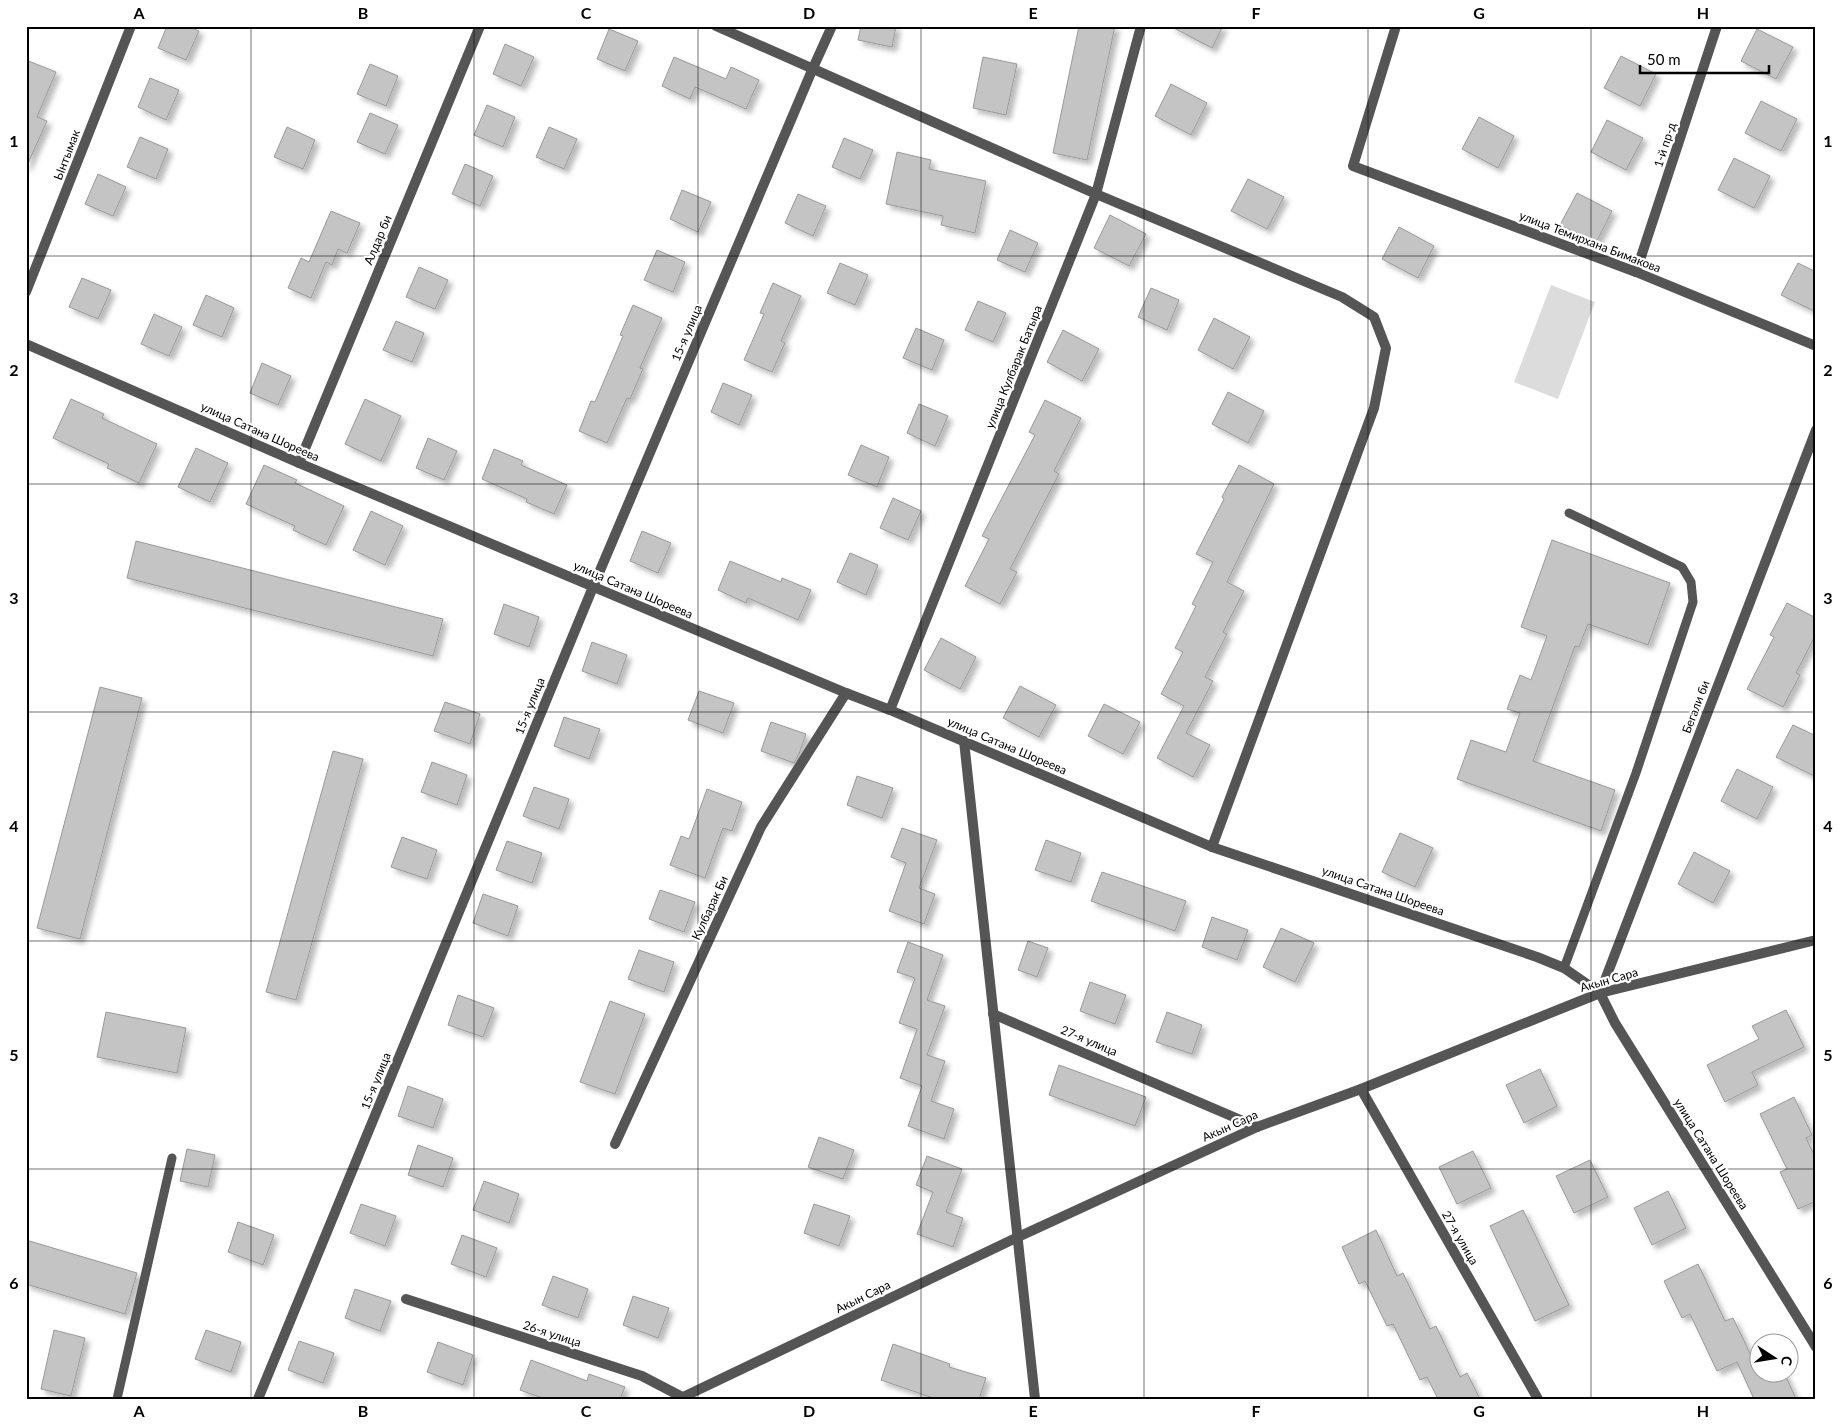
<svg xmlns="http://www.w3.org/2000/svg" width="1842" height="1425" viewBox="0 0 1842 1425" font-family="Lato,sans-serif">
<defs>
<filter id="shadow"><feDropShadow dx="4.5" dy="4.5" stdDeviation="2.5" flood-color="#0004"/></filter>
</defs>
<rect width="100%" height="100%" fill="#fff"/>
<path fill="#dcdcdc" d="M1551,285L1595,302L1558,399L1514,382Z"/>
<g fill="#c4c4c4" stroke="#999" filter="url(#shadow)">
<path d="M167,26H188L199,31L186,60L158,48Z"/>
<path d="M861,26H896L892,47L858,40Z"/>
<path d="M1079,26H1115L1087,160L1053,153Z"/>
<path d="M1170,26H1223L1212,48Z"/>
<path d="M609,29L638,41L625,71L597,59Z"/>
<path d="M1757,29L1793,47L1776,79L1741,61Z"/>
<path d="M505,44L534,57L521,86L493,74Z"/>
<path d="M1621,56L1656,74L1640,106L1604,88Z"/>
<path d="M674,57L726,79L731,67L759,80L746,109L695,87L690,99L662,86Z"/>
<path d="M983,57L1017,64L1006,115L973,108Z"/>
<path d="M26,60L56,72L37,117L47,121L26,168Z"/>
<path d="M370,64L398,76L386,106L357,94Z"/>
<path d="M150,78L179,90L166,120L138,107Z"/>
<path d="M1171,84L1207,103L1191,135L1155,116Z"/>
<path d="M1761,101L1797,119L1781,151L1745,133Z"/>
<path d="M487,105L515,117L503,147L474,135Z"/>
<path d="M370,113L398,125L385,154L357,142Z"/>
<path d="M1479,117L1514,136L1498,168L1462,149Z"/>
<path d="M1607,120L1643,138L1626,170L1591,152Z"/>
<path d="M287,127L315,140L303,169L274,157Z"/>
<path d="M549,127L577,139L564,169L536,157Z"/>
<path d="M140,137L168,149L156,179L127,167Z"/>
<path d="M844,138L873,150L860,179L832,167Z"/>
<path d="M897,152L931,160L929,169L986,181L975,233L941,225L943,216L886,204Z"/>
<path d="M1734,158L1770,176L1754,208L1718,190Z"/>
<path d="M465,164L493,176L480,206L452,194Z"/>
<path d="M98,174L126,187L113,216L85,204Z"/>
<path d="M1248,179L1284,197L1267,229L1231,211Z"/>
<path d="M682,190L711,202L698,232L670,219Z"/>
<path d="M1577,193L1612,211L1596,243L1560,225Z"/>
<path d="M798,194L826,206L813,236L785,223Z"/>
<path d="M331,211L360,223L347,253L338,249L332,265L326,262L311,298L288,288L301,258L309,262Z"/>
<path d="M1110,215L1146,234L1129,266L1094,248Z"/>
<path d="M1399,227L1434,246L1418,278L1382,259Z"/>
<path d="M1010,230L1038,243L1025,272L997,260Z"/>
<path d="M657,250L685,262L673,292L644,280Z"/>
<path d="M840,263L868,275L855,305L827,293Z"/>
<path d="M1798,263L1816,272V312L1781,295Z"/>
<path d="M419,267L448,280L435,309L406,297Z"/>
<path d="M82,278L111,290L98,319L69,307Z"/>
<path d="M773,283L801,296L781,341L785,343L772,372L744,360L764,314L760,313Z"/>
<path d="M1151,288L1179,300L1167,330L1138,317Z"/>
<path d="M206,295L234,308L222,337L193,325Z"/>
<path d="M978,301L1006,313L993,342L965,330Z"/>
<path d="M633,305L662,318L640,368L643,369L630,399L627,398L607,443L579,431L591,401L595,402L623,336L620,335Z"/>
<path d="M154,314L182,327L169,356L141,344Z"/>
<path d="M1214,318L1250,337L1233,369L1198,350Z"/>
<path d="M396,321L424,333L412,362L383,350Z"/>
<path d="M916,328L944,340L932,370L903,358Z"/>
<path d="M1063,330L1099,349L1082,381L1047,362Z"/>
<path d="M262,363L291,376L278,405L250,393Z"/>
<path d="M723,383L752,395L739,425L711,412Z"/>
<path d="M1228,392L1264,411L1248,443L1212,424Z"/>
<path d="M71,399L104,414L102,418L157,444L139,483L107,468L109,464L53,438Z"/>
<path d="M365,399L401,416L381,461L345,444Z"/>
<path d="M1045,400L1081,418L1054,471L1059,474L1010,569L1017,572L1000,604L965,586L989,539L982,536L1035,435L1029,432Z"/>
<path d="M919,404L948,416L935,446L907,433Z"/>
<path d="M428,438L457,451L444,480L416,468Z"/>
<path d="M861,445L889,457L877,487L848,475Z"/>
<path d="M196,448L228,463L210,502L178,487Z"/>
<path d="M494,449L523,461L521,465L567,485L554,514L526,502L527,499L482,479Z"/>
<path d="M264,465L297,480L295,483L344,506L326,545L293,530L295,526L246,504Z"/>
<path d="M1239,465L1274,484L1227,582L1244,591L1223,632L1227,634L1205,677L1213,681L1186,733L1210,745L1193,777L1157,758L1184,706L1161,694L1183,652L1175,648L1196,606L1192,604L1213,562L1196,554L1224,499L1222,497Z"/>
<path d="M893,498L921,511L908,540L880,528Z"/>
<path d="M371,511L403,526L385,565L353,550Z"/>
<path d="M642,531L671,543L658,573L630,561Z"/>
<path d="M1552,540L1670,583L1648,645L1588,624L1579,647L1575,646L1533,761L1615,790L1601,831L1457,779L1471,740L1506,752L1520,713L1507,709L1520,675L1531,680L1547,636L1521,627Z"/>
<path d="M136,541L443,619L433,656L127,578Z"/>
<path d="M850,553L878,565L866,595L837,582Z"/>
<path d="M730,561L781,582L782,578L811,590L798,620L748,598L746,603L718,590Z"/>
<path d="M1787,603L1816,618V634L1796,673L1800,675L1783,707L1747,689L1774,637L1770,635Z"/>
<path d="M504,604L539,617L529,647L494,634Z"/>
<path d="M941,638L976,657L960,689L924,670Z"/>
<path d="M592,642L627,655L617,684L582,671Z"/>
<path d="M1020,686L1056,705L1039,737L1003,718Z"/>
<path d="M100,687L142,698L80,939L37,928Z"/>
<path d="M699,691L734,703L723,733L688,720Z"/>
<path d="M445,702L480,714L470,744L434,731Z"/>
<path d="M1104,704L1140,722L1123,754L1088,736Z"/>
<path d="M564,717L600,729L589,759L554,746Z"/>
<path d="M771,722L806,734L799,754L794,763L761,751Z"/>
<path d="M1793,725L1816,736V777L1776,757Z"/>
<path d="M333,751L363,759L296,1000L266,992Z"/>
<path d="M432,762L467,775L457,805L421,792Z"/>
<path d="M1737,769L1773,787L1757,819L1721,801Z"/>
<path d="M857,776L893,788L882,818L847,805Z"/>
<path d="M534,787L569,799L559,829L523,816Z"/>
<path d="M707,789L742,802L732,831L723,828L705,878L670,865L681,836L689,839Z"/>
<path d="M902,828L937,840L919,888L935,894L924,924L889,911L906,863L891,857Z"/>
<path d="M1400,833L1433,848L1415,887L1382,872Z"/>
<path d="M402,837L437,850L427,879L391,867Z"/>
<path d="M1046,840L1081,853L1071,882L1035,870Z"/>
<path d="M507,841L542,853L532,883L496,870Z"/>
<path d="M1694,852L1730,871L1713,903L1678,884Z"/>
<path d="M1102,872L1186,901L1175,931L1091,901Z"/>
<path d="M660,890L695,902L684,932L649,919Z"/>
<path d="M483,894L518,906L508,936L473,923Z"/>
<path d="M1212,917L1248,930L1237,960L1202,947Z"/>
<path d="M1281,928L1314,943L1295,982L1263,967Z"/>
<path d="M1028,941L1048,948L1037,977L1018,970Z"/>
<path d="M908,942L943,955L927,1000L945,1006L927,1055L945,1061L931,1101L954,1109L944,1139L908,1126L922,1086L900,1078L917,1029L899,1023L915,978L897,972Z"/>
<path d="M639,950L674,962L664,992L628,979Z"/>
<path d="M1090,982L1126,995L1115,1024L1080,1011Z"/>
<path d="M458,995L494,1008L483,1037L448,1025Z"/>
<path d="M610,1001L645,1014L615,1094L580,1082Z"/>
<path d="M1786,1010L1804,1047L1752,1072L1758,1085L1725,1102L1707,1065L1759,1039L1752,1026Z"/>
<path d="M106,1012L186,1028L177,1073L97,1057Z"/>
<path d="M1167,1012L1202,1025L1192,1054L1156,1042Z"/>
<path d="M1059,1065L1146,1097L1135,1126L1049,1095Z"/>
<path d="M1540,1069L1557,1106L1524,1123L1506,1085Z"/>
<path d="M408,1086L443,1099L433,1128L398,1116Z"/>
<path d="M1794,1097L1812,1135L1806,1138L1816,1159V1201L1798,1209L1780,1172L1787,1169L1760,1114Z"/>
<path d="M819,1137L854,1150L843,1179L808,1167Z"/>
<path d="M418,1145L453,1158L443,1187L408,1175Z"/>
<path d="M187,1149L215,1155L208,1187L180,1181Z"/>
<path d="M1473,1151L1491,1188L1457,1204L1439,1167Z"/>
<path d="M927,1156L962,1169L946,1212L963,1218L953,1247L917,1234L933,1192L916,1185Z"/>
<path d="M1590,1160L1608,1197L1574,1213L1556,1176Z"/>
<path d="M484,1181L519,1194L509,1223L473,1210Z"/>
<path d="M1668,1191L1686,1228L1652,1245L1634,1208Z"/>
<path d="M361,1204L396,1216L385,1246L350,1233Z"/>
<path d="M814,1204L850,1216L839,1246L804,1233Z"/>
<path d="M1523,1210L1569,1305L1535,1321L1490,1226Z"/>
<path d="M238,1222L274,1235L263,1265L228,1252Z"/>
<path d="M1376,1230L1397,1276L1403,1273L1430,1329L1436,1326L1460,1377L1467,1373L1480,1399H1438L1427,1377L1420,1380L1393,1324L1387,1326L1365,1281L1359,1284L1342,1247Z"/>
<path d="M462,1235L497,1248L486,1277L451,1264Z"/>
<path d="M26,1240L137,1273L125,1314L26,1284Z"/>
<path d="M1698,1264L1725,1321L1733,1318L1762,1378L1773,1372H1784L1796,1399H1754L1737,1362L1717,1371L1690,1314L1682,1318L1664,1281Z"/>
<path d="M553,1276L588,1289L578,1318L542,1305Z"/>
<path d="M355,1289L391,1301L380,1331L345,1318Z"/>
<path d="M633,1296L669,1308L658,1338L623,1325Z"/>
<path d="M54,1330L85,1338L71,1396L41,1389Z"/>
<path d="M206,1330L241,1342L231,1372L195,1359Z"/>
<path d="M299,1341L334,1353L323,1383L288,1370Z"/>
<path d="M438,1342L473,1355L463,1385L427,1372Z"/>
<path d="M893,1344L950,1364L949,1367L986,1378L979,1399H936L881,1380Z"/>
<path d="M531,1360L587,1381L589,1374L625,1387L620,1399H545L520,1390Z"/>
</g>
<g fill="none" stroke-linecap="round" stroke-linejoin="round">
<g stroke="#555" stroke-width="9">
<path d="M1564,968L1636,773L1693,602L1691,582L1682,567L1569,513"/>
<path d="M117,1399L172,1158"/>
</g>
<g stroke="#555" stroke-width="10">
<path d="M716,26L1096,194L1342,297L1374,317L1386,348L1374,408L1212,847"/>
<path d="M1396,26L1353,166L1636,272L1816,346"/>
<path d="M1636,272L1717,26"/>
<path d="M26,292L131,26"/>
<path d="M26,344L299,463L846,693L890,710L1212,847L1537,957L1564,968L1600,993L1615,1023L1816,1347"/>
<path d="M299,463L480,26"/>
<path d="M890,710L1096,194L1141,26"/>
<path d="M964,741L1035,1399"/>
<path d="M1600,993L1816,430"/>
<path d="M993,1014L1257,1127"/>
<path d="M1361,1089L1538,1399"/>
<path d="M615,1144L761,827L846,693"/>
<path d="M406,1299L642,1376L686,1399"/>
<path d="M258,1399L593,587L813,68L832,26"/>
<path d="M679,1399L1018,1237L1257,1127L1361,1089L1600,993L1816,940"/>
</g>
</g>
<path fill="none" stroke="#000" stroke-width="1" stroke-opacity="0.55" d="M251,26V1399M474,26V1399M698,26V1399M921,26V1399M1144,26V1399M1368,26V1399M1591,26V1399M26,256H1816M26,484H1816M26,712H1816M26,941H1816M26,1169H1816"/>
<g text-anchor="middle" stroke-width="4.5" stroke-linejoin="round" paint-order="stroke">
<g font-size="12" fill="#000" stroke="#fff">
<text transform="translate(1665 145) rotate(-72)" y="4">1-й пр-д</text>
<text transform="translate(67 155) rotate(-69)" y="4">Ынтымак</text>
<text transform="translate(378 240) rotate(-67)" y="4">Алдар би</text>
<text transform="translate(1590 242) rotate(21)" y="4">улица Темирхана Бимакова</text>
<text transform="translate(687 333) rotate(-67)" y="4">15-я улица</text>
<text transform="translate(1014 367) rotate(-68)" y="4">улица Кулбарак Батыра</text>
<text transform="translate(260 432) rotate(24)" y="4">улица Сатана Шореева</text>
<text transform="translate(633 590) rotate(23)" y="4">улица Сатана Шореева</text>
<text transform="translate(530 706) rotate(-68)" y="4">15-я улица</text>
<text transform="translate(1696 707) rotate(-69)" y="4">Бегали би</text>
<text transform="translate(1007 746) rotate(23)" y="4">улица Сатана Шореева</text>
<text transform="translate(1383 891) rotate(19)" y="4">улица Сатана Шореева</text>
<text transform="translate(710 908) rotate(-65)" y="4">Кулбарак Би</text>
<text transform="translate(1609 980) rotate(-16)" y="4">Акын Сара</text>
<text transform="translate(1089 1041) rotate(23)" y="4">27-я улица</text>
<text transform="translate(376 1081) rotate(-68)" y="4">15-я улица</text>
<text transform="translate(1230 1126) rotate(-24)" y="4">Акын Сара</text>
<text transform="translate(1711 1154) rotate(58)" y="4">улица Сатана Шореева</text>
<text transform="translate(1460 1238) rotate(60)" y="4">27-я улица</text>
<text transform="translate(863 1297) rotate(-26)" y="4">Акын Сара</text>
<text transform="translate(552 1334) rotate(18)" y="4">26-я улица</text>
</g>
</g>
<rect width="1842" height="1425" fill="none" stroke="#ffffff" stroke-width="55"/>
<g transform="translate(1774 1358) rotate(102)"><circle r="24" fill="#ffffff" stroke="#999999"/>
<path d="M0-4L9 19L0 12L-9 19Z" fill="#000000"/>
<text y="-8" font-size="14" font-weight="bold" text-anchor="middle" fill="#000000">С</text>
</g>
<path d="M1640 65v8h129v-8" fill="none" stroke="#000000" stroke-width="2.5"/>
<text x="1647" y="65" font-size="15" fill="#000000" stroke="#ffffff" stroke-width="4" paint-order="stroke">50 m</text>
<rect x="28" y="28" width="1786" height="1370" fill="none" stroke="#000" stroke-width="2"/>
<g font-size="16" text-anchor="middle" font-weight="bold" fill="#000">
<text x="139" y="19">A</text>
<text x="363" y="19">B</text>
<text x="586" y="19">C</text>
<text x="809" y="19">D</text>
<text x="1033" y="19">E</text>
<text x="1256" y="19">F</text>
<text x="1479" y="19">G</text>
<text x="1703" y="19">H</text>
<text x="14" y="147">1</text>
<text x="1828" y="147">1</text>
<text x="14" y="376">2</text>
<text x="1828" y="376">2</text>
<text x="14" y="604">3</text>
<text x="1828" y="604">3</text>
<text x="14" y="832">4</text>
<text x="1828" y="832">4</text>
<text x="14" y="1061">5</text>
<text x="1828" y="1061">5</text>
<text x="14" y="1289">6</text>
<text x="1828" y="1289">6</text>
<text x="139" y="1417">A</text>
<text x="363" y="1417">B</text>
<text x="586" y="1417">C</text>
<text x="809" y="1417">D</text>
<text x="1033" y="1417">E</text>
<text x="1256" y="1417">F</text>
<text x="1479" y="1417">G</text>
<text x="1703" y="1417">H</text>
</g>
</svg>
